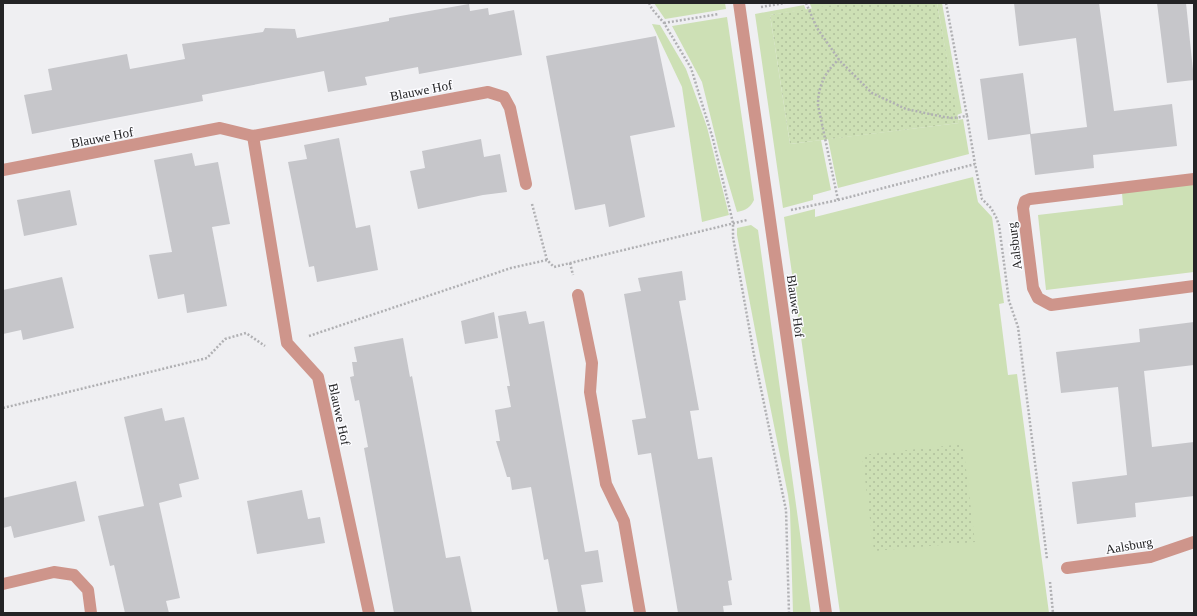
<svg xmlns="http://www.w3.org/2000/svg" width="1197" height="616" viewBox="0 0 1197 616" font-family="Georgia,serif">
<defs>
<pattern id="park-dots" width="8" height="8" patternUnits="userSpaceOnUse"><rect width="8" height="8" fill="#cde0b5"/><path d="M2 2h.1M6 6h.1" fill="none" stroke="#b0c09c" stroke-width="1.8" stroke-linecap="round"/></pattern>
</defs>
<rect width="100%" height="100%" fill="#efeff2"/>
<g fill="#cde0b5">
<path d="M654,3H725L726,9L665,19Z"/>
<path d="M818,3H846L814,9H812L810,4Z"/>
<path d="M937,3H942L962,113L957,115Z"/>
<path d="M804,5L806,10L770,15L790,144L821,140L831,190L813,195V200L783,208L755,14Z"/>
<path d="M727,17L754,200C750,208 746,210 737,212L719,151L702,82L672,26Z"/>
<path d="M652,24L660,25L686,69L707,127L729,215L702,222L682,87Z"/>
<path d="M963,119L969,154L838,188L828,139L959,123L958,120Z"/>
<path d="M973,177L978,202L992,217L1004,303L999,304L1008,375L1017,374L1049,613H840L784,217L815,209V217Z"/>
<path d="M1194,184V272L1046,290L1038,215L1123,205L1122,193Z"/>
<path d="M751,225L758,230L811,613H793L790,510L788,495L760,356L737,235V228Z"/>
</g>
<g fill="url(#park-dots)">
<path d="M846,3H937L959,123L790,144L770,15Z"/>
<path d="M963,444L975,542L874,551L862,455Z"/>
</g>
<g fill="#c6c6ca">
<path d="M1014,3H1099L1114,111L1172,104L1177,146L1093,155L1094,168L1035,175L1030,134L988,140L980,79L1023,73L1031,134L1087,127L1076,38L1019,46Z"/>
<path d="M1157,3H1186L1194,80L1167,83Z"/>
<path d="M469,4L470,11L488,8L489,15L514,10L522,55L419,74L418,67L365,77L367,85L328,92L324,71L202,95L203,101L32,134L24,95L52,90L48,69L127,54L130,69L185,59L182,44L263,32L265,28L295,29L297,38L389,21V18Z"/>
<path d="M656,36L675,127L630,136L645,217L609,227L605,204L575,210L546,56Z"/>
<path d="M339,138L356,228L370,225L378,270L317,282L314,266L309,267L288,162L307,159L304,145Z"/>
<path d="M481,139L484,157L500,154L507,192L483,195L418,209L410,171L425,168L422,151Z"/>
<path d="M192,153L195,166L218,162L230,224L212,227L227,306L187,313L184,294L158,299L149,255L172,252L154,160Z"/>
<path d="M70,190L77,225L24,236L17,200Z"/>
<path d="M682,271L686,300L679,301L699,410L690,411L698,459L712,457L732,580L728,581L732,605L723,606L724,613H678L651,453L638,455L632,420L646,418L624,294L641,291L638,278Z"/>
<path d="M62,277L74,328L23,340L21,330L3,334V290Z"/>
<path d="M526,311L529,324L544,321L585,552L598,550L603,582L581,585L586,613H558L548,559L544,560L531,487L512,490L510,477H507L496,441H500L495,410L511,407L507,386H510L498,316Z"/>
<path d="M494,312L498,338L465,344L461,321Z"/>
<path d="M1194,322V365L1144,371L1152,447L1194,442V496L1135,503L1136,517L1077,524L1072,482L1127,475L1118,387L1061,393L1056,352L1140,342L1139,329Z"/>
<path d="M403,338L410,377L412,376L446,558L460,556L472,613H394L364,448L368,447L359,400L355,401L350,377L354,376L352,362H357L354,347Z"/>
<path d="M162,408L165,421L184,417L199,479L179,484L182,497L159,503L180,598L166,601L169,613H125L114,565L110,566L98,516L144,506L124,417Z"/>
<path d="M76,481L85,521L14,538L11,526L3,528V498Z"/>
<path d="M302,490L308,519L320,517L325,543L257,554L247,501Z"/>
</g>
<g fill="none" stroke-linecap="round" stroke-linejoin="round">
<g stroke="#b0b0b3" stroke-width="2.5" stroke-dasharray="2 2" stroke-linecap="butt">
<path d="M649,3L652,9L664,23L691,68L713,139L733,223V237L754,355L786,510L789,613"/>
<path d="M806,3L817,28L840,61L872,93L906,109L944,117L953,118L967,116L975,164"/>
<path d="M946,3L967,116"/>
<path d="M761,7L785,3"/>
<path d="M664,23L719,14"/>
<path d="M838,200L818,105C818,86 825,72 839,59"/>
<path d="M532,204L547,260L554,267L747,220"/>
<path d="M791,210L838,200L975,164L982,199L991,208L996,217L999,225L1009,301L1018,327L1047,559"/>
<path d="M570,263L573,275"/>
<path d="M309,336L511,268L547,260"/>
<path d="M3,408L207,358L225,339L246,333L265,346"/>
<path d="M1050,582L1053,613"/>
</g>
<g stroke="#ce958b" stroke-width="12">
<path d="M739,3L826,613"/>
<path d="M253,136L287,343L318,377L369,613"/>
<path d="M3,170L220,128L253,136L488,92L504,97L510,108L526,184"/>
<path d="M1194,179L1030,199L1025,201L1023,208L1033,288L1038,298L1051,305L1194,286"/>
<path d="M578,295L592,363L590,392L606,484L624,521L640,613"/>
<path d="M1067,568L1150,557L1194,542"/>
<path d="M3,584L54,572L74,575L88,590L91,613"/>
</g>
</g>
<g text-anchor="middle" stroke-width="3" stroke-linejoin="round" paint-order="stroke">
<g font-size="13" fill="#232325" stroke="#fcfcff">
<text transform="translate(421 90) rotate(-11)" y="5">Blauwe Hof</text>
<text transform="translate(102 137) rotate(-11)" y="5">Blauwe Hof</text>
<text transform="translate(1014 246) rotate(-97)" y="5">Aalsburg</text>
<text transform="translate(796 306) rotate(82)" y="5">Blauwe Hof</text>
<text transform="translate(340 414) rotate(78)" y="5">Blauwe Hof</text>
<text transform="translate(1129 545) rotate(-10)" y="5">Aalsburg</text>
</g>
</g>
<rect width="1197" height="616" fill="none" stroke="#232325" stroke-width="8"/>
</svg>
